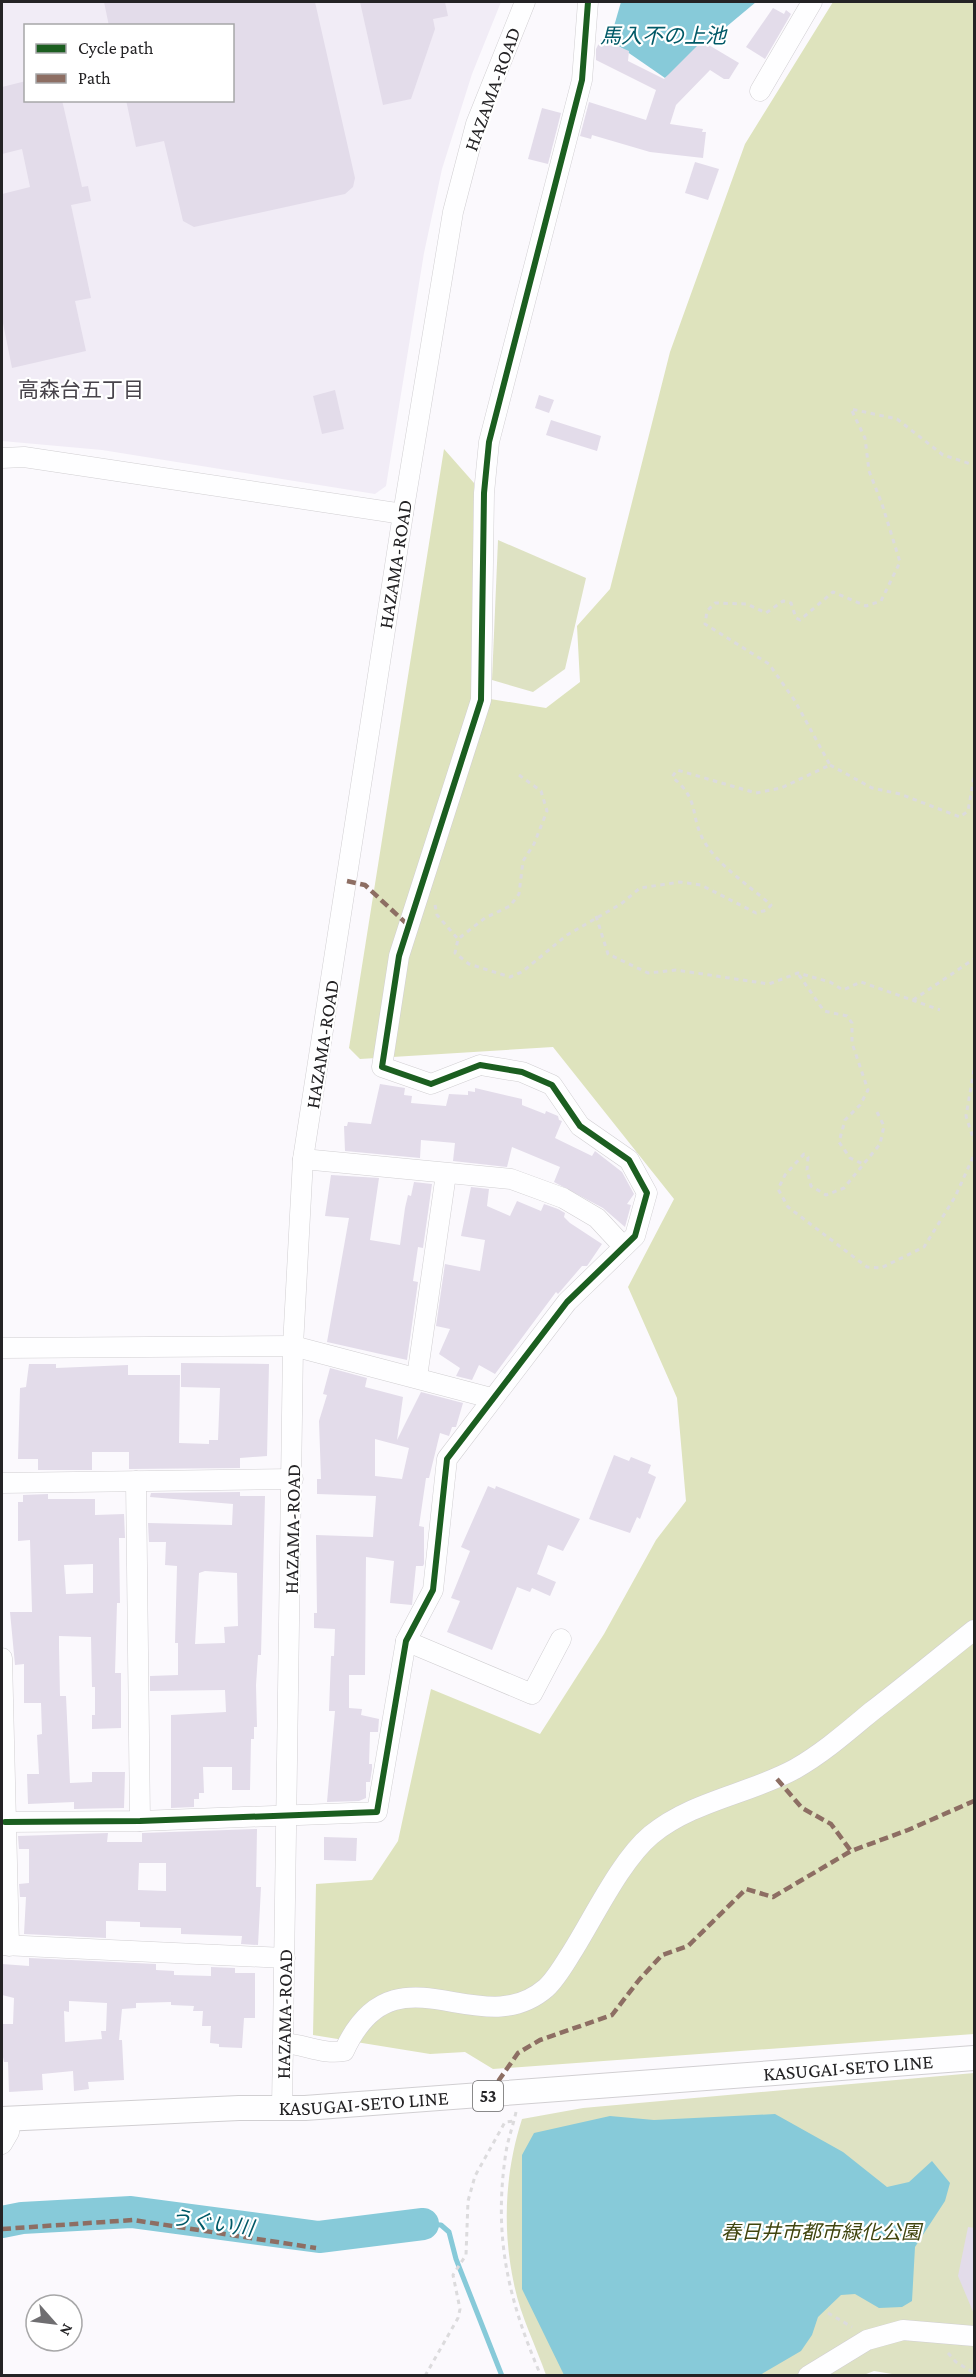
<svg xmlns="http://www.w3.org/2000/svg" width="976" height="2377" viewBox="0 0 976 2377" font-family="'Crimson Pro','Noto Sans JP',serif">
<rect width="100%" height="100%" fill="#fbf9fd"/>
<path fill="#f1ecf6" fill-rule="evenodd" d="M2,2H501L472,74L442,169L424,253L386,486L375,494L102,450L2,441ZM26,26H232V100H26Z"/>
<g fill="#dee2c3">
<path d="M498,540L586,578L565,669L533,692L492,680Z"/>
<path d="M974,2073V2375L904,2376L874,2371L861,2376L546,2375C536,2346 520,2315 514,2284C502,2229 505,2172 522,2119L583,2108Z"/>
</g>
<path fill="#dee3bd" d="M833,2H974V2034L493,2069L465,2052L430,2054L313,2035L316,1884L372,1880L398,1841L431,1689L540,1734L604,1634L656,1540L686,1501L677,1398L628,1287L674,1199L553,1047L360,1059L349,1048L444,449L474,483L472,696L546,708L580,682L577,626L610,589L670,352L745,144Z"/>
<g fill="#87cad9">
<path d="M621,2H756L665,78L610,40Z"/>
<path d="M775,2114L843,2152L887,2187L909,2182L932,2161L950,2183L945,2201L915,2247L912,2301L902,2307L879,2308L855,2294L841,2295L818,2317L812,2335L801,2351L760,2375H564L522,2289V2155L534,2133L610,2116L654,2120Z"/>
</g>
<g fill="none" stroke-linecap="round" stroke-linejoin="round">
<path stroke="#87cad9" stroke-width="5" d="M423,2224L441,2225L449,2232L456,2259L502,2376"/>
<path stroke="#87cad9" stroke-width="32" d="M2,2222L22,2218L131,2212L319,2237L423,2224"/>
</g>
<g fill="#e3dcea" fill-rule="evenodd">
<path d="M104,2H315L355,178L353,187L345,194L194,227L183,221L164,141L136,147L126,100H232V26H109Z"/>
<path d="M360,2H445L448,16L433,19L435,29L411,99L383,105Z"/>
<path d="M773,8L784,14L786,10L791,14L765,59L746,47Z"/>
<path d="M601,39L629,51L628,61L664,79L702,41L739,63L729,79H724L710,70L676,105L670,124L703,129L702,132H706L703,158L650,152L592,135L591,139L580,136L589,102L646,120L656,90L596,60V49Z"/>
<path d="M26,81V100H62L82,187L88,186L91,201L71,205L91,298L75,301L86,351L12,368L2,318V194L30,187L22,149L2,154V87Z"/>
<path d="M542,108L561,113L548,164L528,159Z"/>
<path d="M695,162L719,169L708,200L685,193Z"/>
<path d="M335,390L344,429L322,434L313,396Z"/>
<path d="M539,395L554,400L549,413L535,408Z"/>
<path d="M551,420L601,436L597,451L546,435Z"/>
<path d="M380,1084L405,1088L404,1095L412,1096L411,1103L446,1106L449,1094L468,1095V1091L475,1092V1088L522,1099V1105L545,1114L546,1111L558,1116L559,1120L562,1121L555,1138L592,1156L595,1151L622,1172L634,1194L627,1204L631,1205L625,1227L603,1208L554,1182L560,1167L512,1147L507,1167L453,1161L455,1143L421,1140L420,1158L345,1151L344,1126H347L348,1122L371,1124Z"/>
<path d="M331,1175L379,1178L370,1240L400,1245L405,1208L408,1195L411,1196L414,1182L432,1184L423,1248L418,1247L413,1281L418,1282L407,1360L327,1342L349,1218L325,1216Z"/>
<path d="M471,1187L489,1189L487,1206L510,1216L517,1201L541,1211L544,1204L558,1209L565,1213L564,1217L570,1223L602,1244L587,1266H582L558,1294L556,1292L495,1374L479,1365L472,1380L456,1376L460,1368L439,1354L450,1329L436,1326L445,1264L480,1271L485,1240L461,1236Z"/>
<path d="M181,1363L269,1364L267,1456L240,1458V1468L129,1469V1452H92V1470H38V1459H18L20,1388L26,1387L29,1364H56V1368L128,1365V1375H180L179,1443L209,1444V1440H218L220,1388L181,1387Z"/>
<path d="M330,1368L367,1378L365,1387L403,1397L397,1440L421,1392L463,1403L456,1427H452L449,1436L440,1433L429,1478H426L419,1526L424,1527V1564L423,1566H416L412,1605L390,1603L394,1561L366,1557L365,1675H349V1708L362,1709L361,1715L379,1719L378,1732H370L369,1764H372V1769L370,1782H366V1798L359,1801L327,1802L335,1711H329L331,1656H334L335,1629L314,1628V1613H317L316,1535L373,1537L376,1496L317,1494V1479H321L319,1421L327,1395L323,1394ZM375,1439L409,1448L402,1479L375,1476Z"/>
<path d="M614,1455L629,1461L631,1457L651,1465L648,1473L656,1477L640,1519L637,1517L630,1533L589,1519Z"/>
<path d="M488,1486L495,1489L496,1486L580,1519L563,1551L548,1545L537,1574L556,1582L550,1596L532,1588L530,1592L517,1587L492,1650L447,1632L460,1601L451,1598L470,1551L461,1547Z"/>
<path d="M240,1492V1496H265L261,1655H258L256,1685L257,1727H254V1739H251L250,1790H232V1767H203L204,1793H199V1799H194V1807L171,1808V1715L226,1712L225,1690L150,1691V1676L178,1675V1643H175L177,1566L165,1565L166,1542H149L148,1523L232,1525L233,1504L150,1497L151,1493ZM205,1571L237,1573L238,1626L224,1627L225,1643L195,1644L199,1573Z"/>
<path d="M48,1494V1499H95V1515L124,1514L125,1538H119L120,1603H117L115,1673H121V1728L92,1729V1715H95V1687H92L91,1637L59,1636V1647L60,1696H66L70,1783L92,1782V1772H125L124,1808L74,1809V1802L28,1804L27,1774H39L37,1735L42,1734L41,1703H24V1664L15,1665L10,1612H32L30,1540L18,1541V1502H23V1495ZM93,1564V1593L66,1594L64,1565Z"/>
<path d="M257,1829L256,1887H261L258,1945L241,1944L242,1936L181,1934V1928L140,1927V1922L106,1921V1938L24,1934L26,1897H20L19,1884L29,1883V1849H19L18,1836L108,1833L107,1842H142V1833ZM139,1863H166V1891L138,1890Z"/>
<path d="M324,1837L357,1838L356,1861L324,1860Z"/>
<path d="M29,1958L156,1964V1970L174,1971V1975L211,1976V1967L235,1968V1973H255V2018H244L242,2048L219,2047V2044L210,2043L211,2026H202L203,2011H193L194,2006L171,2005V2002L136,2003V2008L122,2009L119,2040H122L124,2080L88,2082L89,2089L74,2091L73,2071L42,2074L43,2090L9,2092L8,2062H4L2,2052V2024H13L14,1998L2,1995V1964L29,1966ZM69,2001L107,2003L106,2031H101L102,2039L65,2042L64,2011L69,2012Z"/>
<path d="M968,2227L975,2228L974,2314L958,2276Z"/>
</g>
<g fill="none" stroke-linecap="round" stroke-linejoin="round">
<g stroke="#d1cfd2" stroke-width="21">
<g id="minor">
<path d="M760,91L812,2"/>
<path d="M2,458L24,457L403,514"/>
<path d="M303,1159L511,1179L563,1198L597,1218L623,1246"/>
<path d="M2,1348L293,1346L491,1398"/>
<path d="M417,1377L446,1174"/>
<path d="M136,1481L140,1821"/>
<path d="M2,1483L293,1479"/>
<path d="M406,1641L532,1694L561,1639"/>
<path d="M2,1658L9,1946"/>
<path d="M5,1822L140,1821L377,1812L406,1641L433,1590L447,1459L567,1302L635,1236L647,1193L629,1160L580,1126L552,1085L522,1072L480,1065L431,1084L382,1067L399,956L481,700L484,493L489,442L582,80L588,2"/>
<path d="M2,1945L285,1958"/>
<path d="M283,2043C304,2044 323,2055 344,2051C395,1940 479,2046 546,1988C556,1979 565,1963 572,1952C594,1917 621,1860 651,1835C692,1801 749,1794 795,1769C823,1753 847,1732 871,1712C906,1685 940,1657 974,1630"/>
<path d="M282,2108L293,1346L303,1159L403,514L453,212L476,124L525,2"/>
<path d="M2,2144L9,2132L11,2119"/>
<path d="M808,2376L867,2340L903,2330L974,2336"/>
</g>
</g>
<g stroke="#d1cfd2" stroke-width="26">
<g id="major">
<path id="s1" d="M2,2119L239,2108H305L974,2058"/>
</g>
</g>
<g stroke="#dcdbdd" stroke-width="3" stroke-dasharray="4.5 4.5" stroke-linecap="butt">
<path d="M830,765L872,788L900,794L960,817L968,811L974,777"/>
<path d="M519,775L541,791L547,811L534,844L523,861L519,894L510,906L485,918L458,939L455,953L469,964L510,977L522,972L567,935L621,904L640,888L680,882L701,885L756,913L767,910L771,905C750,886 718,866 704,841C689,815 701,800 672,777L677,770L756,793L781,788L830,765L795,701L769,664L705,624L707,611L715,603L747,604L766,613L783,601L791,603L796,618L800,620L833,592L866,606L881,601L900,562L882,504L869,471L865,438L851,409L897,419L943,455L974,465"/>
<path d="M435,905L437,915L458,939"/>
<path d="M596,916L608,954L648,973L676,970L769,984L798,973L830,982L843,990L861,982L940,1010"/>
<path d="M799,975L824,1011L847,1016L852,1023V1043L868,1090L860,1105L845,1120L839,1142L850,1158L863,1164"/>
<path d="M913,1000L974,959"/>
<path d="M974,1070L966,1116L974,1141"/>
<path d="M877,1112L884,1126L880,1144L844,1188L826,1195L811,1186L807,1170L808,1157L804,1154L785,1175L778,1189L788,1207L867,1267L881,1268L924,1247L955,1197L974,1155"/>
<path d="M516,2112C513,2126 508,2139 506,2152C493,2236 508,2299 541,2376"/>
<path d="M828,2313L852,2327"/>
<path d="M948,2353L956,2362L974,2373"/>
<path d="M425,2376L458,2318L460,2309L453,2275L466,2255L468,2201L475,2176L505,2122L514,2121"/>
</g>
<use href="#minor" stroke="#fefeff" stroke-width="20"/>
<use href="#major" stroke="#fefeff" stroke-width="24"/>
<g stroke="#8d6e63" stroke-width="4.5" stroke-dasharray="9 4.5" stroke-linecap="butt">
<path d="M347,881L365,885L409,926"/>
<path d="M777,1779L802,1808L831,1824L851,1851"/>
<path d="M500,2095L499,2080L518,2053L540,2040L612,2015L639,1980L662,1955L688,1946L746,1889L773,1897L851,1851L908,1830L974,1801"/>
<path d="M2,2229L133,2220L316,2248"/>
</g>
<g stroke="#fff" stroke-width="10">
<path id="cycleway" d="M5,1822L140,1821L377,1812L406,1641L433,1590L447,1459L567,1302L635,1236L647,1193L629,1160L580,1126L552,1085L522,1072L480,1065L431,1084L382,1067L399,956L481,700L484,493L489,442L582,80L588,2"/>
</g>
<use href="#cycleway" stroke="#1b5e20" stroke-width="6"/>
</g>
<g text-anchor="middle" stroke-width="4.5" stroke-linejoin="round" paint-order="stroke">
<rect fill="#fff" stroke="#666566" stroke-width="1.5" x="473" y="2081" width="30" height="30" rx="4.5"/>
<g font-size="18" font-weight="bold" fill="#242325">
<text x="488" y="2102">53</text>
</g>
<g font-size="20" fill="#242325" stroke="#fff">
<text transform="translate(492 89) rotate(-70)" y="7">HAZAMA-ROAD</text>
<text transform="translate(395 564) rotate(-81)" y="7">HAZAMA-ROAD</text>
<text transform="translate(322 1044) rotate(-81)" y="7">HAZAMA-ROAD</text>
<text transform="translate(292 1529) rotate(-89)" y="7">HAZAMA-ROAD</text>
<text transform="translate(284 2014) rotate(-89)" y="7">HAZAMA-ROAD</text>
<text dy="7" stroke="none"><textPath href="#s1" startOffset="848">KASUGAI-SETO LINE</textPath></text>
<text dy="7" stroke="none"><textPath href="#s1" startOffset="362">KASUGAI-SETO LINE</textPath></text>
</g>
<g font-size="20" font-style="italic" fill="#40450f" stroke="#fff">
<text x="821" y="2239">春日井市都市緑化公園</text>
</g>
<g font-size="21" font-style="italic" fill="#005967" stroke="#fff">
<text x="663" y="43">馬入不の上池</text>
<text transform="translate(212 2223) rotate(8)" y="7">うぐい川</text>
</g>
<g font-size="21" fill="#48444b" stroke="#fff">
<text x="81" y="397">高森台五丁目</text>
</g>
</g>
<rect width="976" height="2377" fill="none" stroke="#242325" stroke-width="6"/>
<rect x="24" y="24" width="210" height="78" fill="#ffffff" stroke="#a7a7a8" stroke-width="1.5"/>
<rect x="36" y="44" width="30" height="9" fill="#1b5e20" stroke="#a7a7a8" stroke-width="1.5"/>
<text x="78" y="54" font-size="18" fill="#242325">Cycle path</text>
<rect x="36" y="74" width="30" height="9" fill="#8d6e63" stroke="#a7a7a8" stroke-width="1.5"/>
<text x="78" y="84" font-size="18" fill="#242325">Path</text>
<g transform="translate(54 2323) rotate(118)"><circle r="28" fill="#ffffff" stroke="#a7a7a8" stroke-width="1.5"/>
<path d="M0-4.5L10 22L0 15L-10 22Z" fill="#6f6e71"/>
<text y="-9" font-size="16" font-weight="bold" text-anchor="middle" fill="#242325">N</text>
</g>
</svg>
